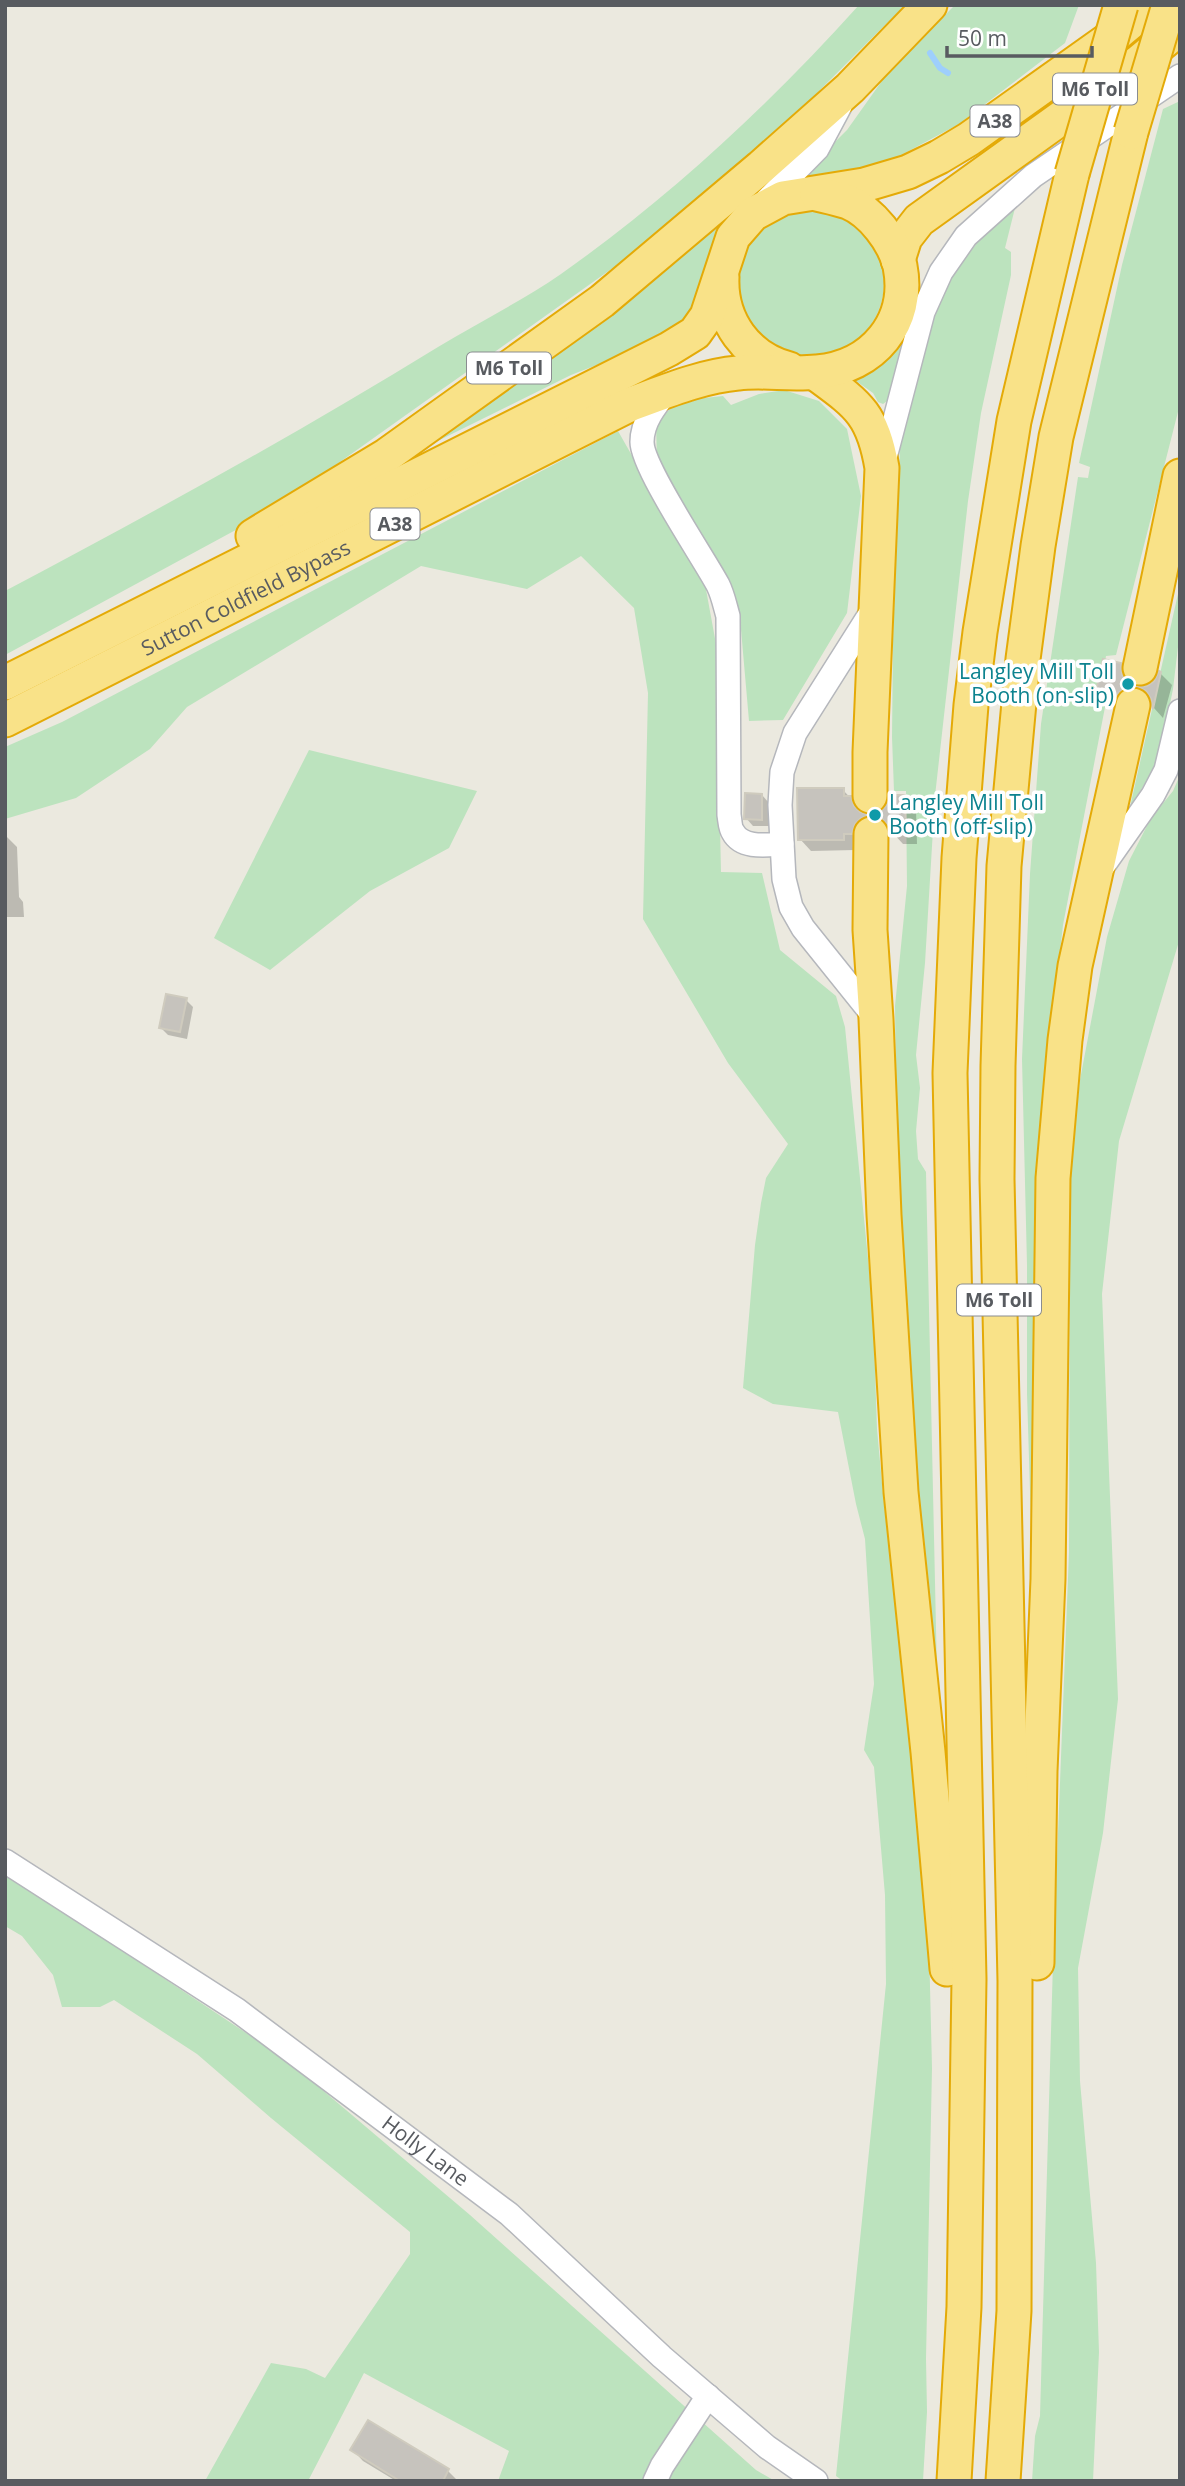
<svg xmlns="http://www.w3.org/2000/svg" width="1185" height="2486" viewBox="0 0 1185 2486" font-family="'Open Sans',sans-serif">
<rect width="100%" height="100%" fill="#ebe9df"/>
<g fill="#bce3be">
<path d="M859,5H905L790,120L631,255L271,511L5,655V591C152,513 297,434 438,347C479,322 522,301 561,274C670,197 770,104 859,5Z"/>
<path d="M955,5H1079L1065,43L959,124L892,160L851,175L795,182L847,130L889,71Z"/>
<path d="M1180,101V404L1116,655L1106,656L1099,700L1106,702L1063,925L1052,1023L1035,1652L1027,1394V1265L1022,1059L1030,874L1041,724L1078,477L1088,478L1090,467L1079,463L1122,265L1163,109Z"/>
<path d="M1018,196L1005,248L1011,252V275L981,413L968,501L935,796L925,963L916,1055L920,1088L916,1131L918,1159L926,1172L938,1719H936L898,1259L895,1006L907,886L906,791H894L892,737L893,640L900,447L917,368L935,310L955,272L993,222Z"/>
<path d="M743,202L721,224L689,316L671,336L571,375L383,468Z"/>
<circle cx="811" cy="283" r="73"/>
<path d="M906,336L890,399L883,404L878,402L873,393L852,378L874,371Z"/>
<path d="M784,390L819,401L847,429L861,496L847,613L783,720L749,721L740,618L722,578L657,461L656,424L672,407L695,399L723,396L731,405L759,394Z"/>
<path d="M618,431L705,584L716,644L721,872L762,873L780,950L836,996L845,1027L873,1309L877,1429L883,1494L928,1904L932,2068L926,2359L927,2412L923,2481H843L836,2476L886,1984L885,1895L874,1767L864,1750L874,1684L865,1539L856,1504L838,1412L773,1404L743,1388L755,1245L761,1203L766,1178L788,1144L728,1063L643,919L648,693L634,608L581,556L527,589L421,566L187,707L150,749L76,798L5,819V747L62,722Z"/>
<path d="M1180,585V630L1173,689L1158,763L1130,807Z"/>
<path d="M309,750L477,791L449,848L370,891L270,970L214,938Z"/>
<path d="M1180,775V938L1119,1141L1102,1294L1118,1699L1103,1833L1078,1968L1080,2081L1096,2263L1099,2352L1093,2481H1032L1035,2436L1040,2416L1053,1962L1069,1552L1070,1165L1080,1080L1107,937L1129,861L1151,818L1173,791Z"/>
<path d="M5,1873L287,2060L470,2215L756,2470L775,2481H498L509,2451L364,2373L308,2481H205L271,2363L306,2369L325,2378L410,2254V2232L271,2118L197,2054L114,2000L100,2007H62L53,1975L22,1936L5,1926Z"/>
</g>
<g fill="#0003" fill-rule="evenodd">
<path d="M1120,665L1132,677L1133,687L1143,697L1126,711L1108,707L1097,696Z"/>
<path d="M1160,673L1172,685L1163,718L1154,708L1153,698L1142,688L1155,682Z"/>
<path d="M843,790L862,810L863,815L868,817L879,827L855,850L811,851L800,839Z"/>
<path d="M762,795L769,803V826H753L746,818Z"/>
<path d="M904,797L916,809L917,844H903L892,832L890,827L885,826L875,816ZM914,831V835H895V832Z"/>
<path d="M5,835L17,847L19,897L23,902L24,917H5Z"/>
<path d="M186,1000L193,1007L187,1039L168,1035L161,1028Z"/>
<path d="M352,2449L448,2471L458,2481H396L363,2461Z"/>
</g>
<g fill="none" stroke-linecap="round" stroke-linejoin="round">
<path stroke="#9ecffc" stroke-width="6" d="M930,53L940,68L948,73"/>
</g>
<g fill="#c6c3bd" stroke="#cfcbbe" stroke-width="2">
<path d="M1103,659L1121,663L1122,675L1127,682L1135,686L1127,687L1119,692L1114,701L1095,696Z"/>
<path d="M1159,671L1161,672L1153,709L1151,699L1146,691L1138,687L1147,686L1154,681Z"/>
<path d="M797,788H844V796H851L854,806L860,812L869,815L861,818L855,824L852,834H844V840H798Z"/>
<path d="M745,793L762,794V820L744,819Z"/>
<path d="M889,795H905L906,833H890L888,825L881,818L872,815L880,812L886,806Z"/>
<path d="M166,994L187,998L180,1032L159,1028Z"/>
<path d="M368,2420L449,2469L443,2481H400L350,2450Z"/>
</g>
<g fill="none" stroke-linecap="round" stroke-linejoin="round">
<g stroke="#b5b7bc" stroke-width="26">
<g id="minor">
<path d="M765,202L817,149L840,106"/>
<path d="M668,390C655,406 642,422 642,442C642,467 703,557 718,585C723,595 725,606 728,616L729,815C730,820 730,828 733,832C742,849 767,845 782,844"/>
<path d="M883,465L923,312L941,272L966,236L1033,176L1180,76"/>
<path d="M874,608L795,733L782,772L780,805L784,879L791,907L803,928L876,1019"/>
<path d="M1101,869L1153,795L1166,770L1180,711"/>
<path id="s1" d="M5,1861L237,2010L509,2214L662,2357L767,2447L816,2481"/>
<path d="M655,2481L662,2466L708,2396"/>
</g>
</g>
<g stroke="#e4aa07" stroke-width="37">
<g id="highway">
<path d="M898,260L905,238L919,220L1139,62L1180,28"/>
<path d="M722,277C720,321 747,358 789,369"/>
<path d="M815,373C857,404 873,413 882,468L870,752V796"/>
<path d="M253,536L387,455L602,301L761,167L850,88L930,5"/>
<path d="M1140,668L1180,476"/>
<path d="M5,683L669,349L695,333L707,316L733,237L753,214L783,198L864,185L908,172L939,157L969,139L1115,35L1151,5"/>
<path id="s2" d="M5,720L631,404C664,392 702,376 738,373C764,370 791,375 817,372C873,367 911,322 900,266C894,241 872,212 848,202C838,199 827,196 817,194"/>
<path d="M871,834L870,930L876,1019L884,1215L901,1492L928,1752L947,1969"/>
<path d="M1037,1963L1040,1771L1048,1579L1053,1178L1065,1040L1075,966L1133,705"/>
<path d="M954,2481L964,2307L969,1979L950,1073L959,858L971,705L980,632L1014,421L1072,174"/>
<path d="M1003,2481L1014,2311L1015,1981L997,1179L998,1066L1004,866L1023,659L1038,546L1056,437L1131,132"/>
</g>
</g>
<use href="#minor" stroke="#fff" stroke-width="23"/>
<use href="#highway" stroke="#f9e288" stroke-width="33"/>
<g stroke="#e4aa07" stroke-width="37" stroke-linecap="butt">
<g id="highway-bridge">
<path d="M1131,132L1169,5"/>
<path d="M1072,174L1121,5"/>
</g>
</g>
<use href="#highway-bridge" stroke="#f9e288" stroke-width="33"/>
</g>
<g fill="#0f9aa8" stroke="#fff" stroke-width="2.5">
<circle cx="1128" cy="684" r="7"/>
<circle cx="875" cy="815" r="7"/>
</g>
<g text-anchor="middle" stroke-width="7" stroke-linejoin="round" paint-order="stroke">
<g fill="#fff" stroke="#8a8c90" stroke-width="2">
<rect x="1053" y="73.5" width="84" height="31" rx="5"/>
<rect x="970.5" y="105.5" width="49" height="31" rx="5"/>
<rect x="467" y="352.5" width="84" height="31" rx="5"/>
<rect x="370.5" y="508.5" width="49" height="31" rx="5"/>
<rect x="957" y="1284.5" width="84" height="31" rx="5"/>
</g>
<g font-size="19" font-weight="bold" fill="#585b60">
<text x="1095" y="96">M6 Toll</text>
<text x="995" y="128">A38</text>
<text x="509" y="375">M6 Toll</text>
<text x="395" y="531">A38</text>
<text x="999" y="1307">M6 Toll</text>
</g>
<g font-size="21" fill="#585b60" stroke="#fff">
<text dy="7" stroke="none"><textPath href="#s2" startOffset="270">Sutton Coldfield Bypass</textPath></text>
<text dy="7" stroke="none"><textPath href="#s1" startOffset="511">Holly Lane</textPath></text>
</g>
<g font-size="21" fill="#0d838f" stroke="#fff" text-anchor="end">
<text x="1114" y="679">Langley Mill Toll<tspan x="1114" dy="24">Booth (on-slip)</tspan></text>
<text x="889" y="810" text-anchor="start">Langley Mill Toll<tspan x="889" dy="24">Booth (off-slip)</tspan></text>
</g>
</g>
<rect width="1185" height="2486" fill="none" stroke="#585b60" stroke-width="14"/>
<path d="M947 46v10h145v-10" fill="none" stroke="#585b60" stroke-width="3.5"/>
<text x="958" y="46" font-size="21" fill="#585b60" stroke="#ffffff" stroke-width="5" paint-order="stroke">50 m</text>
</svg>
